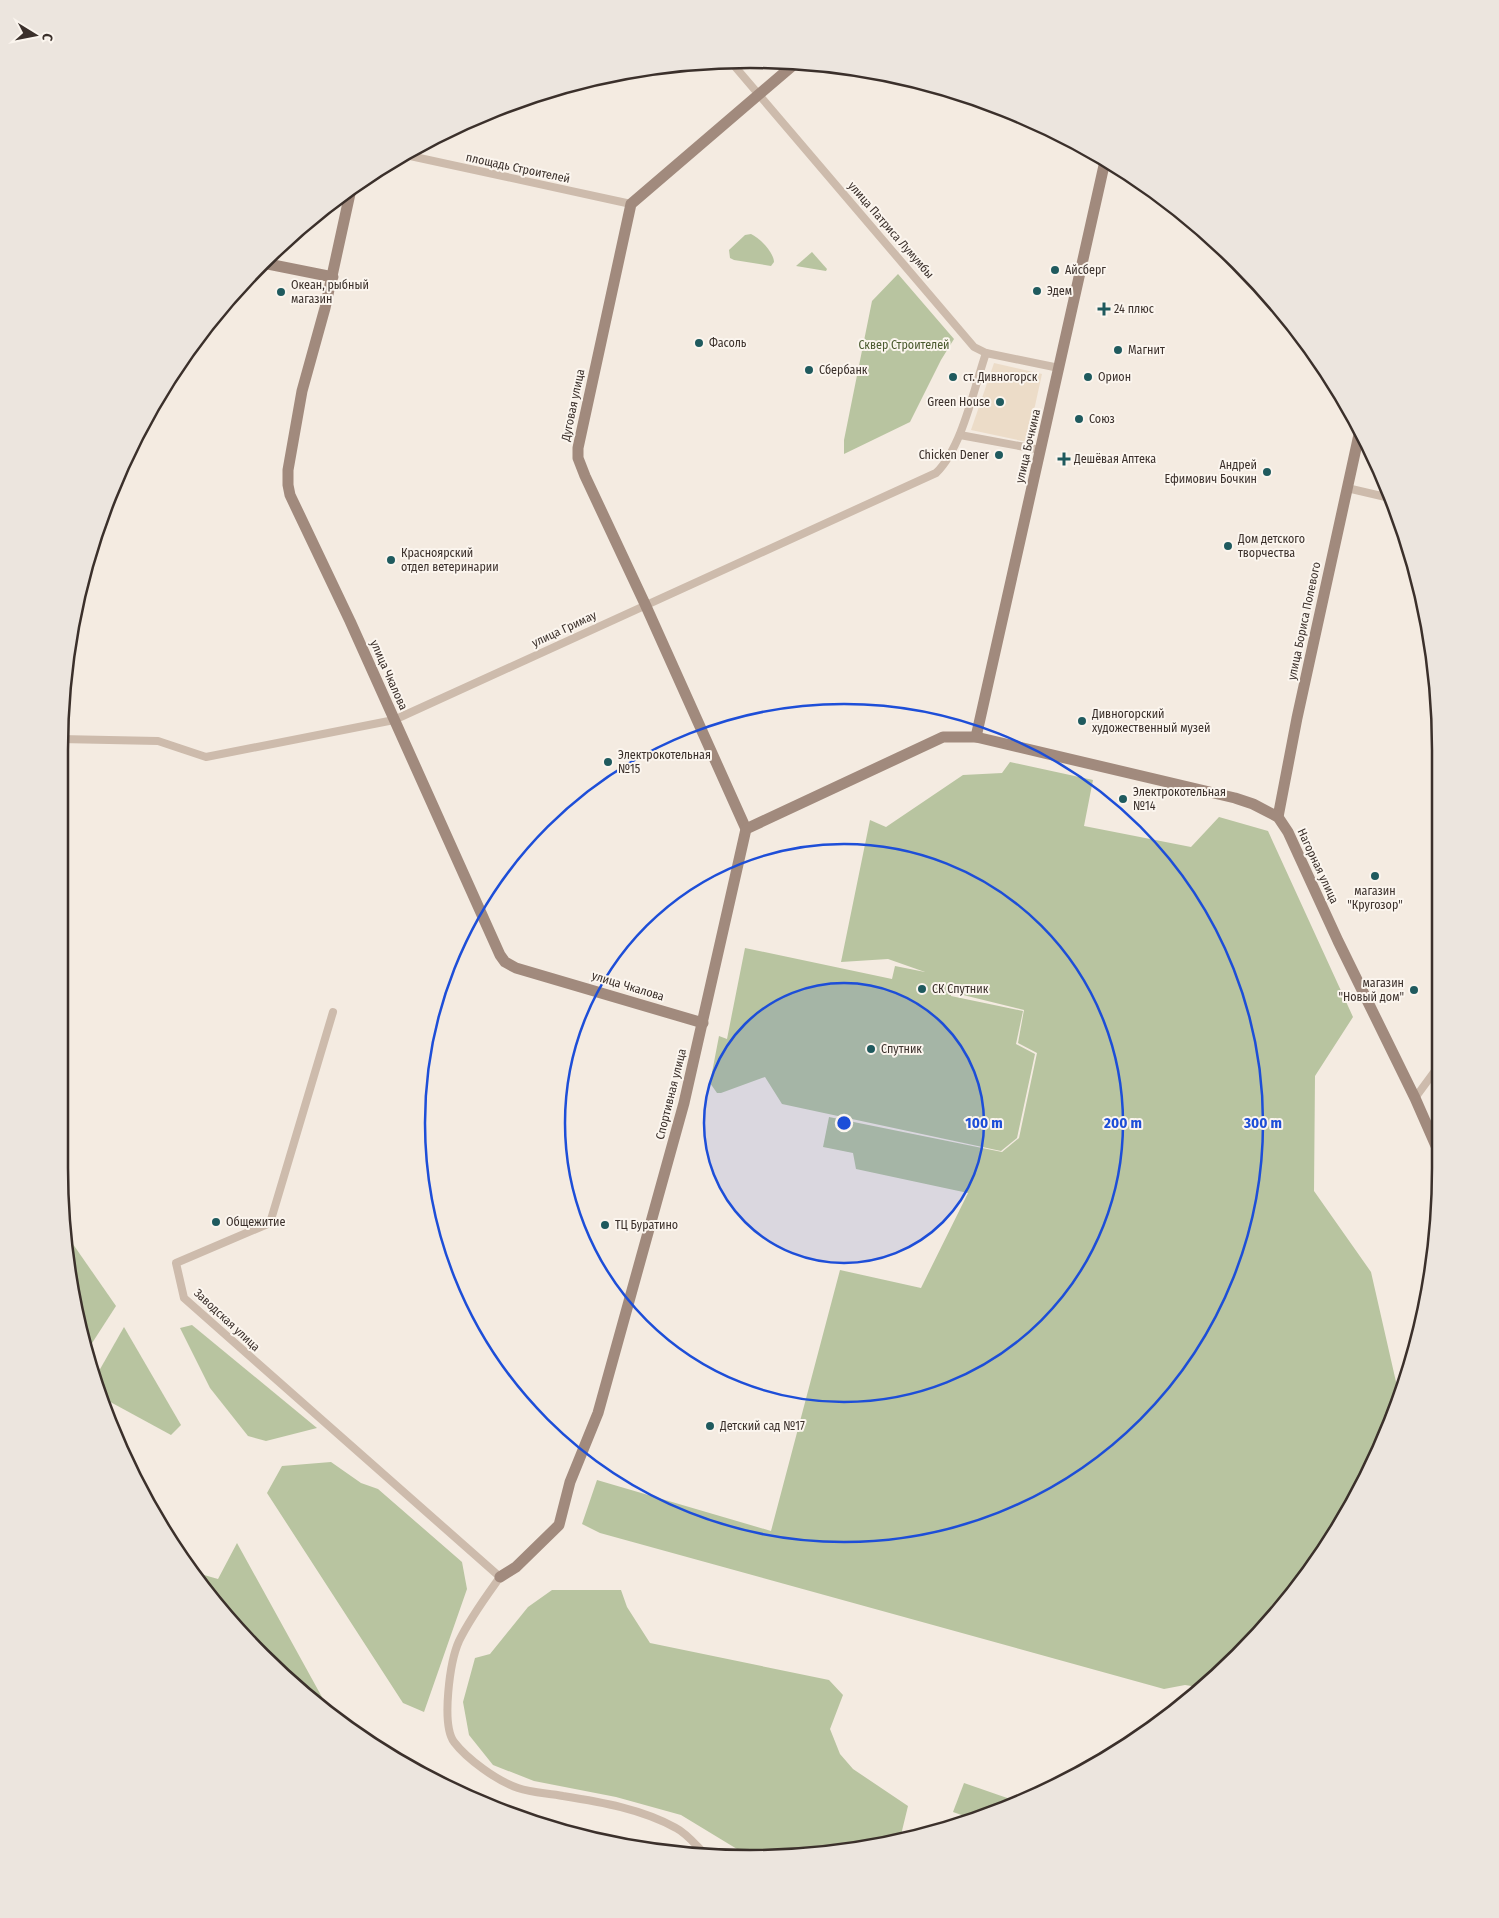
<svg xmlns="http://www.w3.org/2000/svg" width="1499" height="1918" viewBox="0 0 1499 1918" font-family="'Fira Sans Condensed',sans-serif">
<rect width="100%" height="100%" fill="#f4ebe1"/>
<g fill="#b8c4a0">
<path d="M751,234C760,238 774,253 774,262L771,266L734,260L730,258L729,250L745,235Z"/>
<path d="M812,252L827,269L826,271L796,266Z"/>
<path d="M898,274L954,339L941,360L910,422L844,454V440L872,301Z"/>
<path d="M1010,762L1093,780L1084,826L1191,847L1219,817L1268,831L1353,1017L1315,1076L1314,1191L1371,1272L1399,1395L1388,1433L1324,1552L1204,1688L1185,1685L1164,1689L600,1533L582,1524L597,1480L771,1531L840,1270L921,1288L968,1193L856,1169L853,1153L823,1147L829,1117L1002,1152L1019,1138L1037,1053L1018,1043L1024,1010L951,992V996L1023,1011L1016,1044L1035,1054L1017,1138L1001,1151L782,1104L765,1077L721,1093H717L710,1083L719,1036L727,1039L745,948L892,979L895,966L925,972L888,959L841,962L870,820L886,827L963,775L1002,773Z"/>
<path d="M68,1237L116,1306L85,1354L82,1348Z"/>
<path d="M192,1325L317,1428L266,1441L248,1436L210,1388L180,1328Z"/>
<path d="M124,1327L181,1425L171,1435L103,1398L95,1378Z"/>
<path d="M331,1462L361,1483L378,1489L462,1562L467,1589L424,1712L403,1703L267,1493L282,1466Z"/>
<path d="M237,1543L328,1708L261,1657L197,1573L218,1579Z"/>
<path d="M621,1590L627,1607L650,1643L829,1680L843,1695L830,1729L840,1754L853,1769L908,1806L900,1839L761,1858L737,1849L681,1815L616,1797L534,1781L493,1765L469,1735L463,1702L475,1658L490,1654L528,1607L552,1590Z"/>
<path d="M964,1783L1013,1800L970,1818L953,1812Z"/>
</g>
<path fill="#ecdcc8" d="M994,363L1042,374L1027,442L971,430Z"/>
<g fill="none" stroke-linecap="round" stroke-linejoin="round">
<g stroke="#cdbbac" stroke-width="8">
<path d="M731,62L974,347L986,353L1059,368"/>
<path d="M401,154L631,204"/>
<path d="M960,435L1041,450"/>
<path d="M1347,488L1390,498"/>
<path d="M60,739L158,741L206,757L394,720L936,473C962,448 974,388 986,353"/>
<path d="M333,1012L270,1223L176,1263L184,1298L500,1577C485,1598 470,1618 459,1641C450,1661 441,1724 454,1742C467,1759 497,1781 518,1788C532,1793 548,1793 563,1796C601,1802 642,1809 676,1828C686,1833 696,1845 704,1853"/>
<path d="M1415,1098L1440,1064"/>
</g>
<g stroke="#a18a7d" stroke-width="11">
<path d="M351,189L325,308L302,391L288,470V485L290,495L350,621L500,955L505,962L516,968L703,1023"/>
<path d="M263,263L333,277"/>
<path d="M976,737L1105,161"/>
<path d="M1278,817L1297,718L1360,430"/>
<path d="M746,829L645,604L585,476L578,458V448L631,204L798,61"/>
<path d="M500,1577L516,1567L559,1525L570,1482L598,1413L684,1103L746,829L943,737H976L1235,798L1253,804L1278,817L1288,832L1338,941L1415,1098L1440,1155"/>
</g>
</g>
<circle cx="844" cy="1123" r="140" fill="#1d4ed8" fill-opacity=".12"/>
<g fill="none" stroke="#1d4ed8" stroke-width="2.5">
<circle cx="844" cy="1123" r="140"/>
<circle cx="844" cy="1123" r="279"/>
<circle cx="844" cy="1123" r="419"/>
</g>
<g fill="#1f5a5e" stroke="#fbf5ee" stroke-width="2">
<circle cx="1055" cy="270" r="5"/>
<circle cx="1037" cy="291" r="5"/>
<circle cx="281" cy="292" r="5"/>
<path d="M1101.5 301.5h5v5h5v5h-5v5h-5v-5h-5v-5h5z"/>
<circle cx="699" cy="343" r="5"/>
<circle cx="1118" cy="350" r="5"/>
<circle cx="809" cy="370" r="5"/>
<circle cx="953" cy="377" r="5"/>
<circle cx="1088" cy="377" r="5"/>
<circle cx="1000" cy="402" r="5"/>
<circle cx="1079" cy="419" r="5"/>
<circle cx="999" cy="455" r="5"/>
<path d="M1061.5 451.5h5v5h5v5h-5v5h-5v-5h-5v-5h5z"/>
<circle cx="1267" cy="472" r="5"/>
<circle cx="1228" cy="546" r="5"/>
<circle cx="391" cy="560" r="5"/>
<circle cx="1082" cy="721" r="5"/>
<circle cx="608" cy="762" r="5"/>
<circle cx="1123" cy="799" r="5"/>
<circle cx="1375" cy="876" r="5"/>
<circle cx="922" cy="989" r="5"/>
<circle cx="1414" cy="990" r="5"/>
<circle cx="871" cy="1049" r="5"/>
<circle cx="216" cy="1222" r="5"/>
<circle cx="605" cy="1225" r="5"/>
<circle cx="710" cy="1426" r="5"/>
</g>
<g text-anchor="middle" stroke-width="4" stroke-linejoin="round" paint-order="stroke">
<g font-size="12" fill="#3b302b" stroke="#fbf5ee">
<text transform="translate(518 168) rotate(12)" y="4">площадь Строителей</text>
<text transform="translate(891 230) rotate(49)" y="4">улица Патриса Лумумбы</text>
<text transform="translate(573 405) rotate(-78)" y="4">Дуговая улица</text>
<text transform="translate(1028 446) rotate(-77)" y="4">улица Бочкина</text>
<text transform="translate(1304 621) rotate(-78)" y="4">улица Бориса Полевого</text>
<text transform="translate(564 629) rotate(-25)" y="4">улица Гримау</text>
<text transform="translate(389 675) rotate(66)" y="4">улица Чкалова</text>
<text transform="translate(1318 866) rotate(65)" y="4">Нагорная улица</text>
<text transform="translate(628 986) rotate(17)" y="4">улица Чкалова</text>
<text transform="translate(671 1094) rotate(-76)" y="4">Спортивная улица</text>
<text transform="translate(227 1320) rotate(43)" y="4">Заводская улица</text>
</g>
<g font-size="12" fill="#3b302b" stroke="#fbf5ee" text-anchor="start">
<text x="1065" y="274">Айсберг</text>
<text x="291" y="289">Океан, рыбный<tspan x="291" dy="14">магазин</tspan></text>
<text x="1047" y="295">Эдем</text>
<text x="1114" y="313">24 плюс</text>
<text x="709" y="347">Фасоль</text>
<text x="1128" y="354">Магнит</text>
<text x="819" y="374">Сбербанк</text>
<text x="963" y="381">ст. Дивногорск</text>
<text x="1098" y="381">Орион</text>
<text x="990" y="406" text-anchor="end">Green House</text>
<text x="1089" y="423">Союз</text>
<text x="989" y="459" text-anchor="end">Chicken Dener</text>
<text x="1074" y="463">Дешёвая Аптека</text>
<text x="1257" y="469" text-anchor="end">Андрей<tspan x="1257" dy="14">Ефимович Бочкин</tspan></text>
<text x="1238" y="543">Дом детского<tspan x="1238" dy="14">творчества</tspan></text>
<text x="401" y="557">Красноярский<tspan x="401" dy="14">отдел ветеринарии</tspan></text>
<text x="1092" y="718">Дивногорский<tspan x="1092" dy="14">художественный музей</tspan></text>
<text x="618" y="759">Электрокотельная<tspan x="618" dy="14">№15</tspan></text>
<text x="1133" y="796">Электрокотельная<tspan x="1133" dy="14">№14</tspan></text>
<text x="1375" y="895" text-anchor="middle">магазин<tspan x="1375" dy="14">"Кругозор"</tspan></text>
<text x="1404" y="987" text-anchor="end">магазин<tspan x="1404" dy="14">"Новый дом"</tspan></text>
<text x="932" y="993">СК Спутник</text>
<text x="881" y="1053">Спутник</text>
<text x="226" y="1226">Общежитие</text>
<text x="615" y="1229">ТЦ Буратино</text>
<text x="720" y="1430">Детский сад №17</text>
</g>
<g font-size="12" fill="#4a5a2e" stroke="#fbf5ee">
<text x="904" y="349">Сквер Строителей</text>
</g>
</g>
<path d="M0 0H1499V1918H0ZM750 68H750A682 682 0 0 1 1432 750V1168A682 682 0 0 1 750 1850H750A682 682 0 0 1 68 1168V750A682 682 0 0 1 750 68Z" fill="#ece5de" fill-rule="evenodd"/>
<path fill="none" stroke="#3b302b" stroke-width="2.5" d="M750 68H750A682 682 0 0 1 1432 750V1168A682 682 0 0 1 750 1850H750A682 682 0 0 1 68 1168V750A682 682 0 0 1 750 68Z"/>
<circle cx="844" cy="1123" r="8" fill="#1d4ed8" stroke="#fbf5ee" stroke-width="2.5"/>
<g font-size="15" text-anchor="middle" font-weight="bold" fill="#1d4ed8" stroke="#fbf5ee" stroke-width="4" stroke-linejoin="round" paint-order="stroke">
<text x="984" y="1128">100 m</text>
<text x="1123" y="1128">200 m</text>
<text x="1263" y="1128">300 m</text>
</g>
<g transform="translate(35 35) rotate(100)" stroke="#fbf5ee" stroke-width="4" paint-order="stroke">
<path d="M0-4L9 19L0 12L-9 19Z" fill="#3b302b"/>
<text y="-8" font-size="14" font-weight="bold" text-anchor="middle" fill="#3b302b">С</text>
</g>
</svg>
